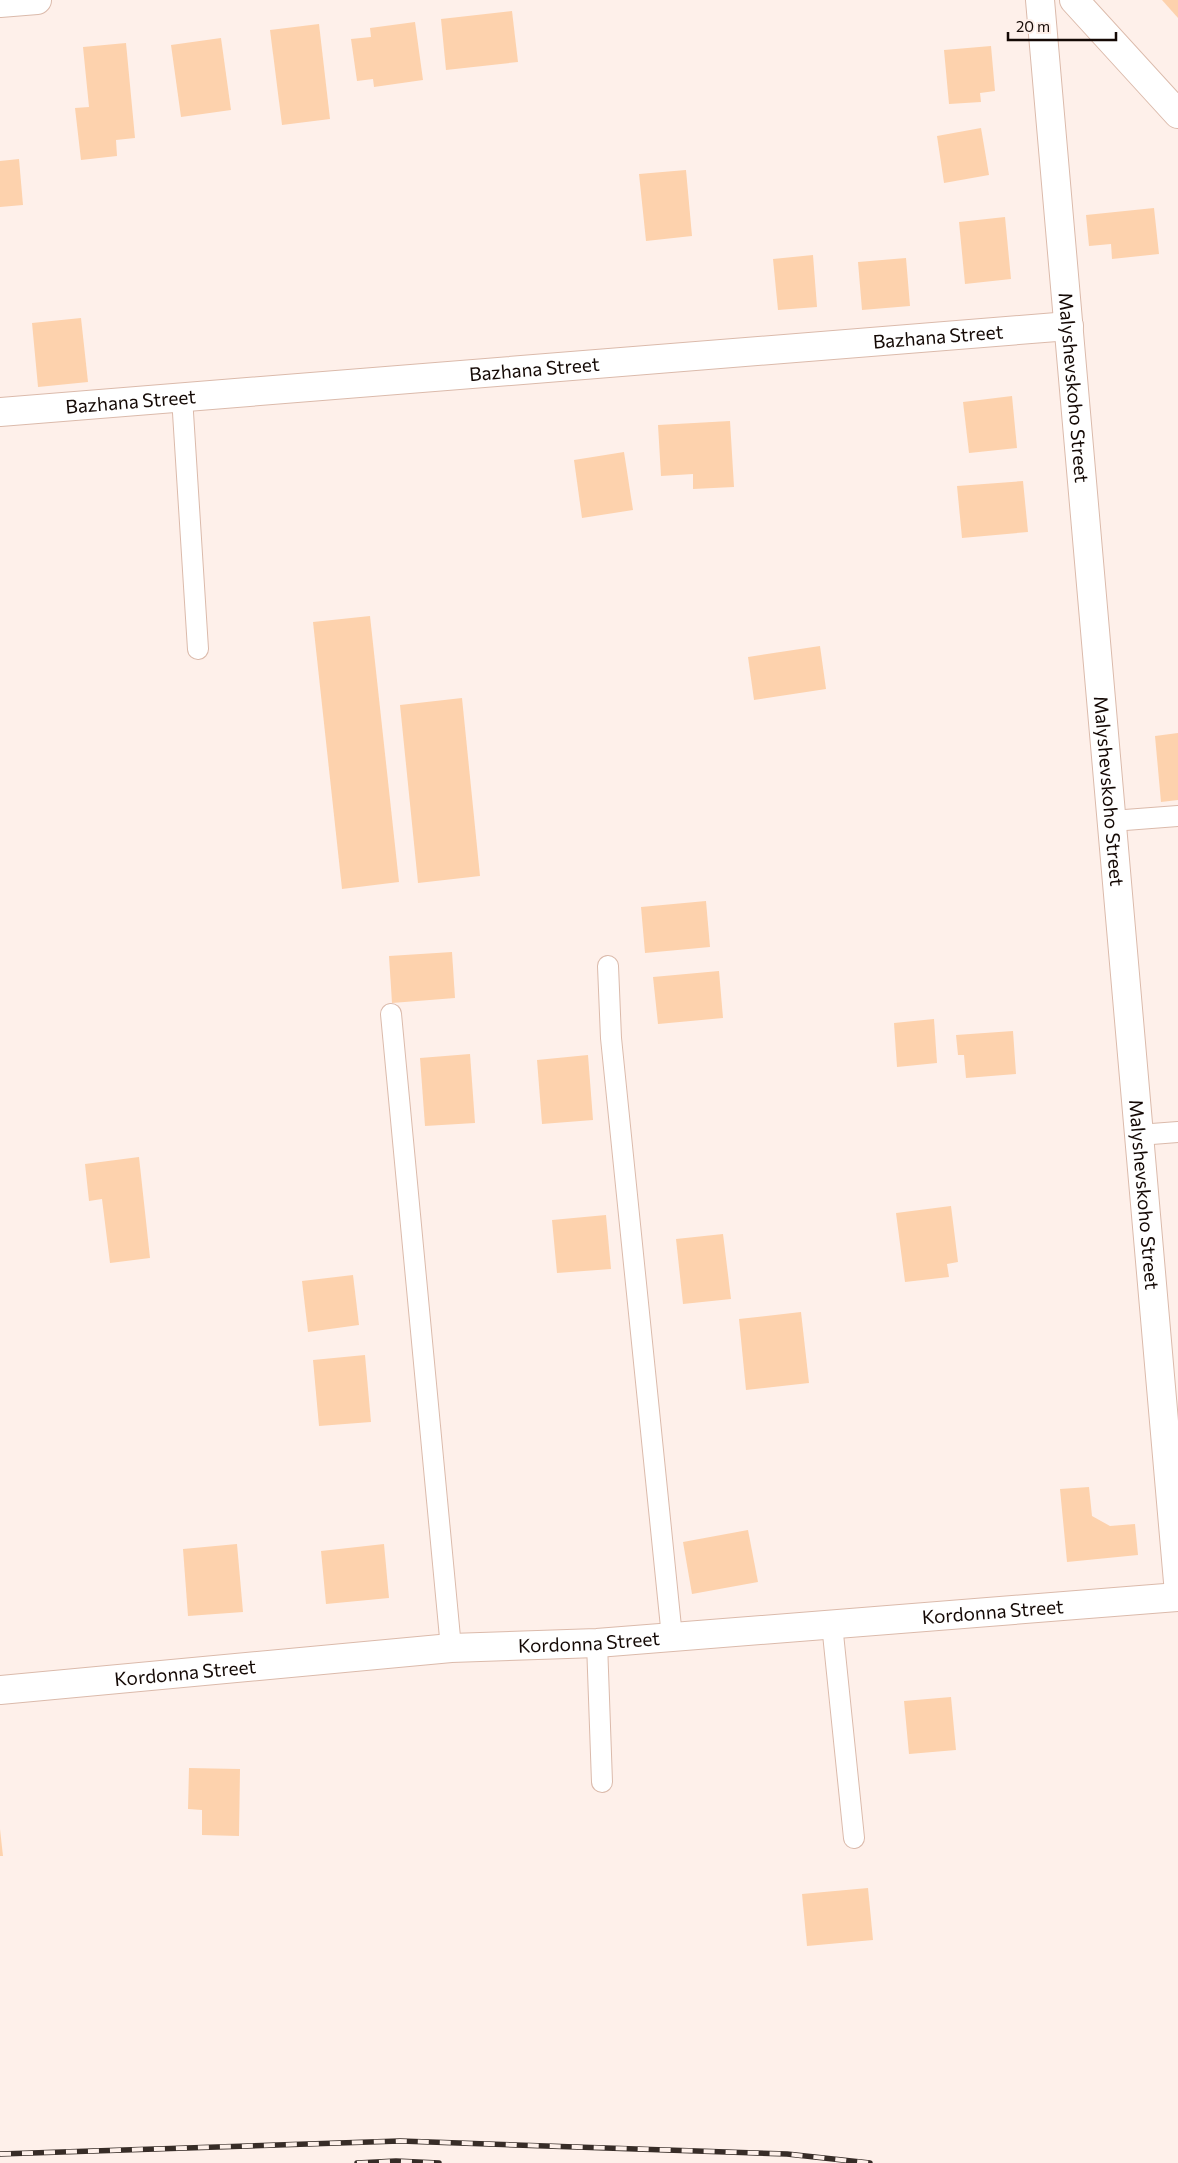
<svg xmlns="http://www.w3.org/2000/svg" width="1178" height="2163" viewBox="0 0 1178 2163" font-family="Commissioner,sans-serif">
<rect width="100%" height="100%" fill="#fef0ea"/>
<g fill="#fdd2ad">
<path d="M1162,0H1178V18Z"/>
<path d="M512,11L518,62L446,70L441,19Z"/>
<path d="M415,22L423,80L374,87L373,79L357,81L351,39L371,37L370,28Z"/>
<path d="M319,24L330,119L282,125L270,30Z"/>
<path d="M221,38L231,110L181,117L171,45Z"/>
<path d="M126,43L135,138L116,140L117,156L81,160L75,108L89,107L83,47Z"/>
<path d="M991,46L995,91L980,93L981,102L949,104L944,50Z"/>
<path d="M981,128L989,175L944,183L937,136Z"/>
<path d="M19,159L23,205L0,207V161Z"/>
<path d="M686,170L692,236L646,241L639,174Z"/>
<path d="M1154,208L1159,254L1112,259L1111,244L1089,246L1086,215Z"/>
<path d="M1005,217L1011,279L965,284L959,222Z"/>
<path d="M813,255L817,307L778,310L773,259Z"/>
<path d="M906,258L910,306L862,310L858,262Z"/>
<path d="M81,318L88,382L38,387L32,323Z"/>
<path d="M1012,396L1017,448L969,453L963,402Z"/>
<path d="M730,421L734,487L693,489V474L661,476L658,425Z"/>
<path d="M624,452L633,510L582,518L574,460Z"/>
<path d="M1023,481L1028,532L962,538L957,486Z"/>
<path d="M370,616L399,882L342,889L313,622Z"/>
<path d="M820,646L826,689L754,700L748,657Z"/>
<path d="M462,698L480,876L418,883L400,705Z"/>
<path d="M1178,733V800L1161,802L1155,736Z"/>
<path d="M706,901L710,947L645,953L641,907Z"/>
<path d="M452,952L455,998L392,1003L389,956Z"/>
<path d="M719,971L723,1018L658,1024L653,977Z"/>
<path d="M934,1019L937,1063L897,1067L894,1023Z"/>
<path d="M1013,1031L1016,1074L966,1078L964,1055H958L956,1035Z"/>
<path d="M470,1054L475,1123L425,1126L420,1058Z"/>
<path d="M588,1055L593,1120L542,1124L537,1060Z"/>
<path d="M139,1157L150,1258L110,1263L102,1199L89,1201L85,1164Z"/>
<path d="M951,1206L958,1262L947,1264L949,1277L905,1282L896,1213Z"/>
<path d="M606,1215L611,1269L557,1273L552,1220Z"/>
<path d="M723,1234L731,1299L683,1304L676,1239Z"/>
<path d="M353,1275L359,1325L308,1332L302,1281Z"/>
<path d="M801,1312L809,1383L746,1390L739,1319Z"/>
<path d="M365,1355L371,1422L319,1426L313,1360Z"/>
<path d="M1089,1487L1092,1516L1110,1526L1135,1524L1138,1555L1067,1562L1060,1489Z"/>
<path d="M748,1530L758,1582L692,1594L683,1542Z"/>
<path d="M237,1544L243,1612L188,1616L183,1549Z"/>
<path d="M384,1544L389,1598L326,1604L321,1551Z"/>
<path d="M951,1697L956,1750L909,1754L904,1701Z"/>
<path d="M189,1768L240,1769L239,1836L202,1835V1810L188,1809Z"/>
<path d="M0,1829L3,1856H0Z"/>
<path d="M868,1888L873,1940L807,1946L802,1894Z"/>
</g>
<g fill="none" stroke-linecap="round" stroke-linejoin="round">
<g stroke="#dbbaab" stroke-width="22">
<g id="lane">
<path d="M182,397L198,649"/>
<path d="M1112,821L1178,816"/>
<path d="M608,966L611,1038L672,1637"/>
<path d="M391,1014L451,1648"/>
<path d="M1139,1135L1178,1132"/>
<path d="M832,1624L854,1838"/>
<path d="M597,1643L602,1782"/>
</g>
</g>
<g stroke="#dbbaab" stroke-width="30">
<g id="street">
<path id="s1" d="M1040,0L1178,1582"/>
<path d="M1074,0L1178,114"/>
<path d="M0,3L37,0"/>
<path id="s2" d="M0,412L1069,326"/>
</g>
</g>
<g stroke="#dbbaab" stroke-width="30">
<g id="secondary">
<path id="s3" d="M0,1690L451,1648L597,1643L1178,1597"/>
</g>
</g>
<use href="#lane" stroke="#fff" stroke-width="20"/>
<use href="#street" stroke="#fff" stroke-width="28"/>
<use href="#secondary" stroke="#fff" stroke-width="28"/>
<g stroke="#372c27" stroke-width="5.5">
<g id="rail">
<path d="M0,2154L400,2141L787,2154L870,2163"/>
<path d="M357,2163L396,2161L439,2163"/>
</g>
</g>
<use href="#rail" stroke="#fef0ea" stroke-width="4" stroke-dasharray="11" stroke-linecap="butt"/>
</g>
<g text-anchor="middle" stroke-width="4" stroke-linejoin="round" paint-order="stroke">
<g font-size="19" fill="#140905" stroke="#fef0ea">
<text dy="7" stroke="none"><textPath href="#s2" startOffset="941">Bazhana Street</textPath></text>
<text dy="7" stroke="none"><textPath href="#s2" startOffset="536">Bazhana Street</textPath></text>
<text dy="7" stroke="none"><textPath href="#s1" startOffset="389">Malyshevskoho Street</textPath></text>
<text dy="7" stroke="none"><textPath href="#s2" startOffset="131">Bazhana Street</textPath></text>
<text dy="7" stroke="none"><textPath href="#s1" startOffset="794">Malyshevskoho Street</textPath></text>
<text dy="7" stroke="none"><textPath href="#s1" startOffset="1199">Malyshevskoho Street</textPath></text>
<text dy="7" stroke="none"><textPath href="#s3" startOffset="996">Kordonna Street</textPath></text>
<text dy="7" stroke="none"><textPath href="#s3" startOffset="591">Kordonna Street</textPath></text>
<text dy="7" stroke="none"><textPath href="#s3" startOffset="186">Kordonna Street</textPath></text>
</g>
</g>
<path d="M1008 32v8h108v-8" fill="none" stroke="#140905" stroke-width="2.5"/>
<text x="1016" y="32" font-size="15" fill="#140905" stroke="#fef0ea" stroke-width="4" paint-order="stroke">20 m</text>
</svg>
